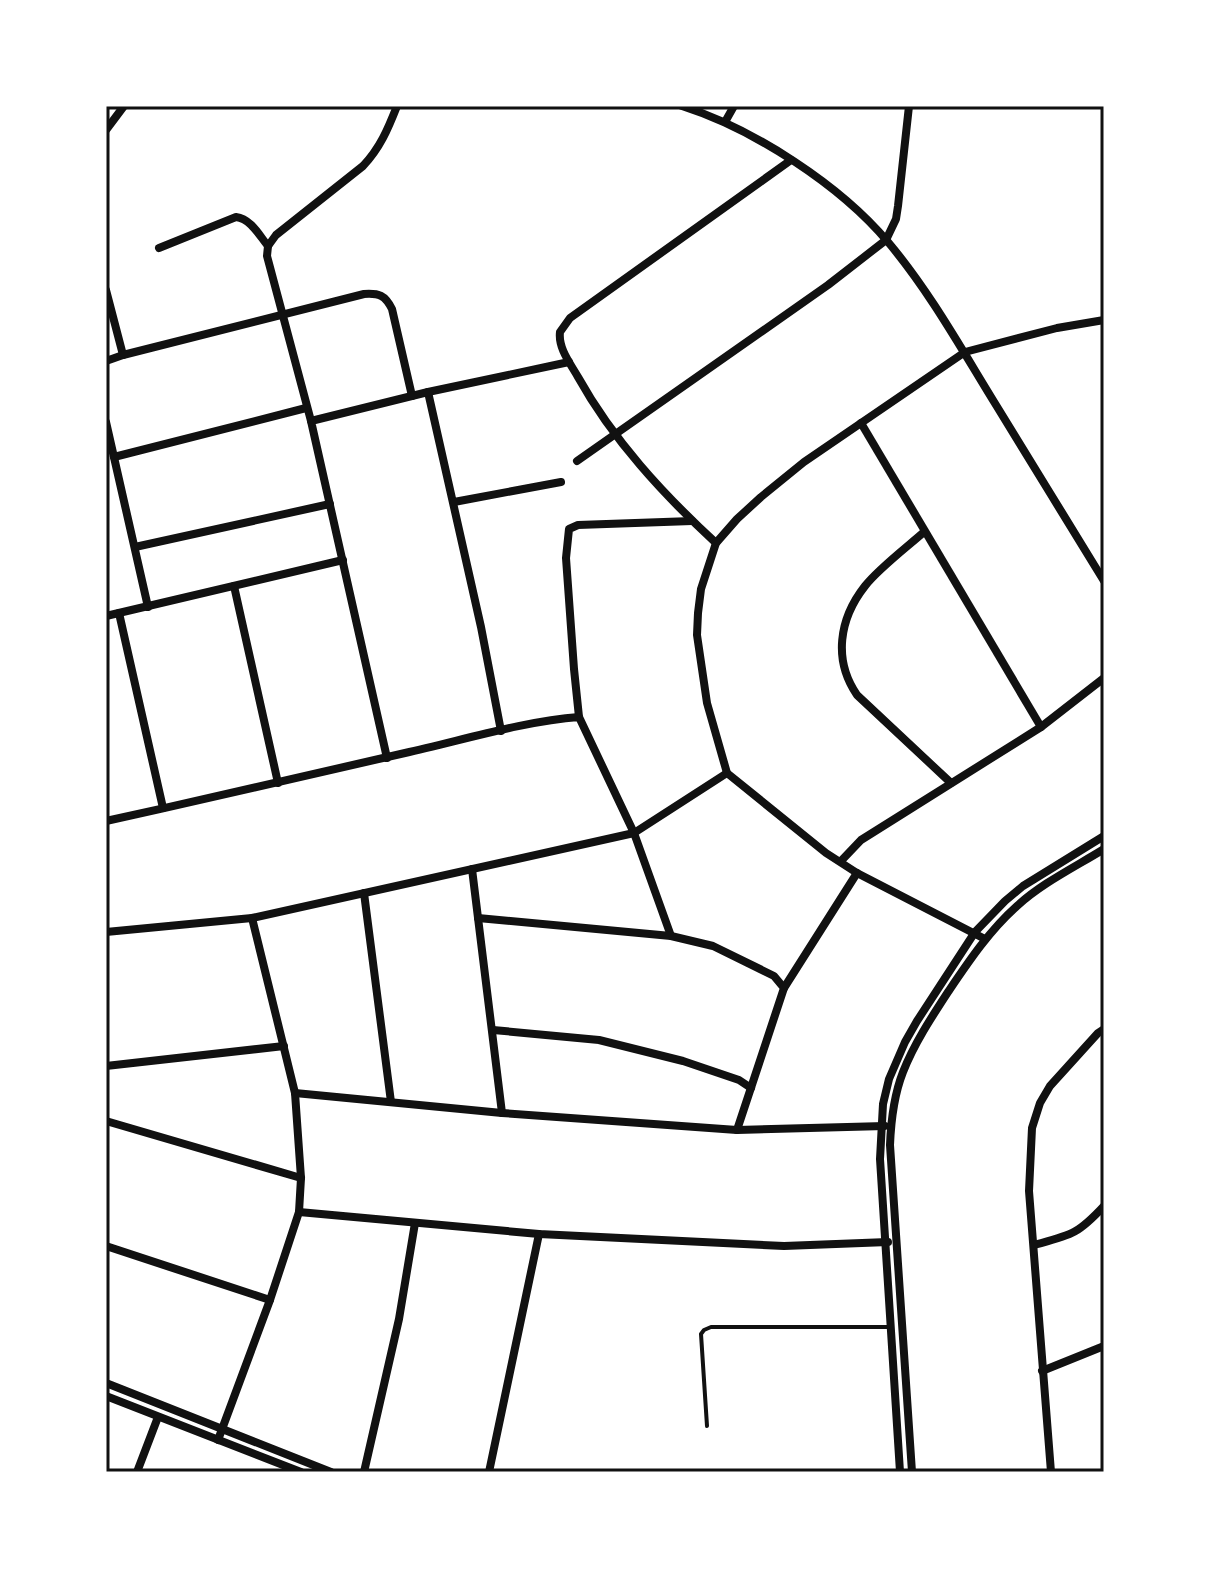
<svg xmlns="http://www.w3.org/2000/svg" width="1210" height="1578" viewBox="0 0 1210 1578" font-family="Merriweather,serif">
<rect width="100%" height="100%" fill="#fff"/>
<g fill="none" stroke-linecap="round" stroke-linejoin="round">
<path stroke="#111" stroke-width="4" d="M707,1426L701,1334L704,1330L711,1327H890"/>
<g stroke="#111" stroke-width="8">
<path d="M682,106C754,129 840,185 888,242C930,292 962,350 996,405C1032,464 1068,522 1104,581"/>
<path d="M725,122L734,106"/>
<path d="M106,130L124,106"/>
<path d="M159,248L236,217C251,219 259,235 268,246"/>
<path d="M106,290L123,355"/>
<path d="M106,361L123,355L364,294C379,293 385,295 392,309L412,396"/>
<path d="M428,392L481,627L501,731"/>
<path d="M311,421L267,256L268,246L276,235L363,166C380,148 388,129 397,106"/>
<path d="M106,422L148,607"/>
<path d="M861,423L1041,727"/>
<path d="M114,457L306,408"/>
<path d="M577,461L828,285L886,240L896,219L898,206L909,106"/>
<path d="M454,502L561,482"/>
<path d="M924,532C907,547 878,569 865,586C839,619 833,660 857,695L951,783"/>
<path d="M716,543C663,494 613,440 578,377C570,363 558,348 560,332L570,318L791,160"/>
<path d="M135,547L330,504"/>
<path d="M234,586L278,783"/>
<path d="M119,613L163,808"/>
<path d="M106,616L343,560"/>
<path d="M579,717L574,669L566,558L569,529L578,525L692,521"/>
<path d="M387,758L311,421L428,392L569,362"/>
<path d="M106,821C206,799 306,776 405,753C460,741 524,721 579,717L634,833L671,936"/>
<path d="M841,861L861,840L1041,727L1104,678"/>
<path d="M472,869L502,1113"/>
<path d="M364,893L391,1102"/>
<path d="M478,918L671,936L713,946L774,976L784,988L737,1130"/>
<path d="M106,932L252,918L634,833L727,773"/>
<path d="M985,939L857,873L826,853L727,773L707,703L697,635L698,613L701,589L716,543L737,519L761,497L804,462L965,352L1057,328L1104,320"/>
<path d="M784,988L857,873"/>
<path d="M493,1030L599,1040L683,1061L739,1080L751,1088"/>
<path d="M106,1066L284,1046"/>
<path d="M295,1093L502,1113L737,1130L885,1126"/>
<path d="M106,1121L301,1178"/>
<path d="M299,1212L539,1234L784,1246L888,1242"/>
<path d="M1034,1245C1071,1235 1077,1235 1104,1206"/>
<path d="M106,1246L270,1300"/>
<path d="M1042,1371L1104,1346"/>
<path d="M106,1383L331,1472"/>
<path d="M106,1396L301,1472"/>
<path d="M218,1440L270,1300L299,1212L301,1178L295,1093L252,918"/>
<path d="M137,1472L158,1417"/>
<path d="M364,1472L399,1319L415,1223"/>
<path d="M489,1472L539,1234"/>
<path d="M900,1472L880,1159L883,1104L889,1079L905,1042L917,1021L975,932L1005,901L1023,886L1104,836"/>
<path d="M912,1472L890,1145C891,1120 894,1095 903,1072C914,1044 931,1018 948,992C969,961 989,931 1017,906C1042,883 1075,867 1104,849"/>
<path d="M1051,1472L1029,1191L1032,1128L1040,1103L1050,1086L1098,1033L1104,1029"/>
</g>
</g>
<rect width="1210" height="1578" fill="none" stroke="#ffffff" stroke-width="216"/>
<rect x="108" y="108" width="994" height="1362" fill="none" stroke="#111" stroke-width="3"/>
</svg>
